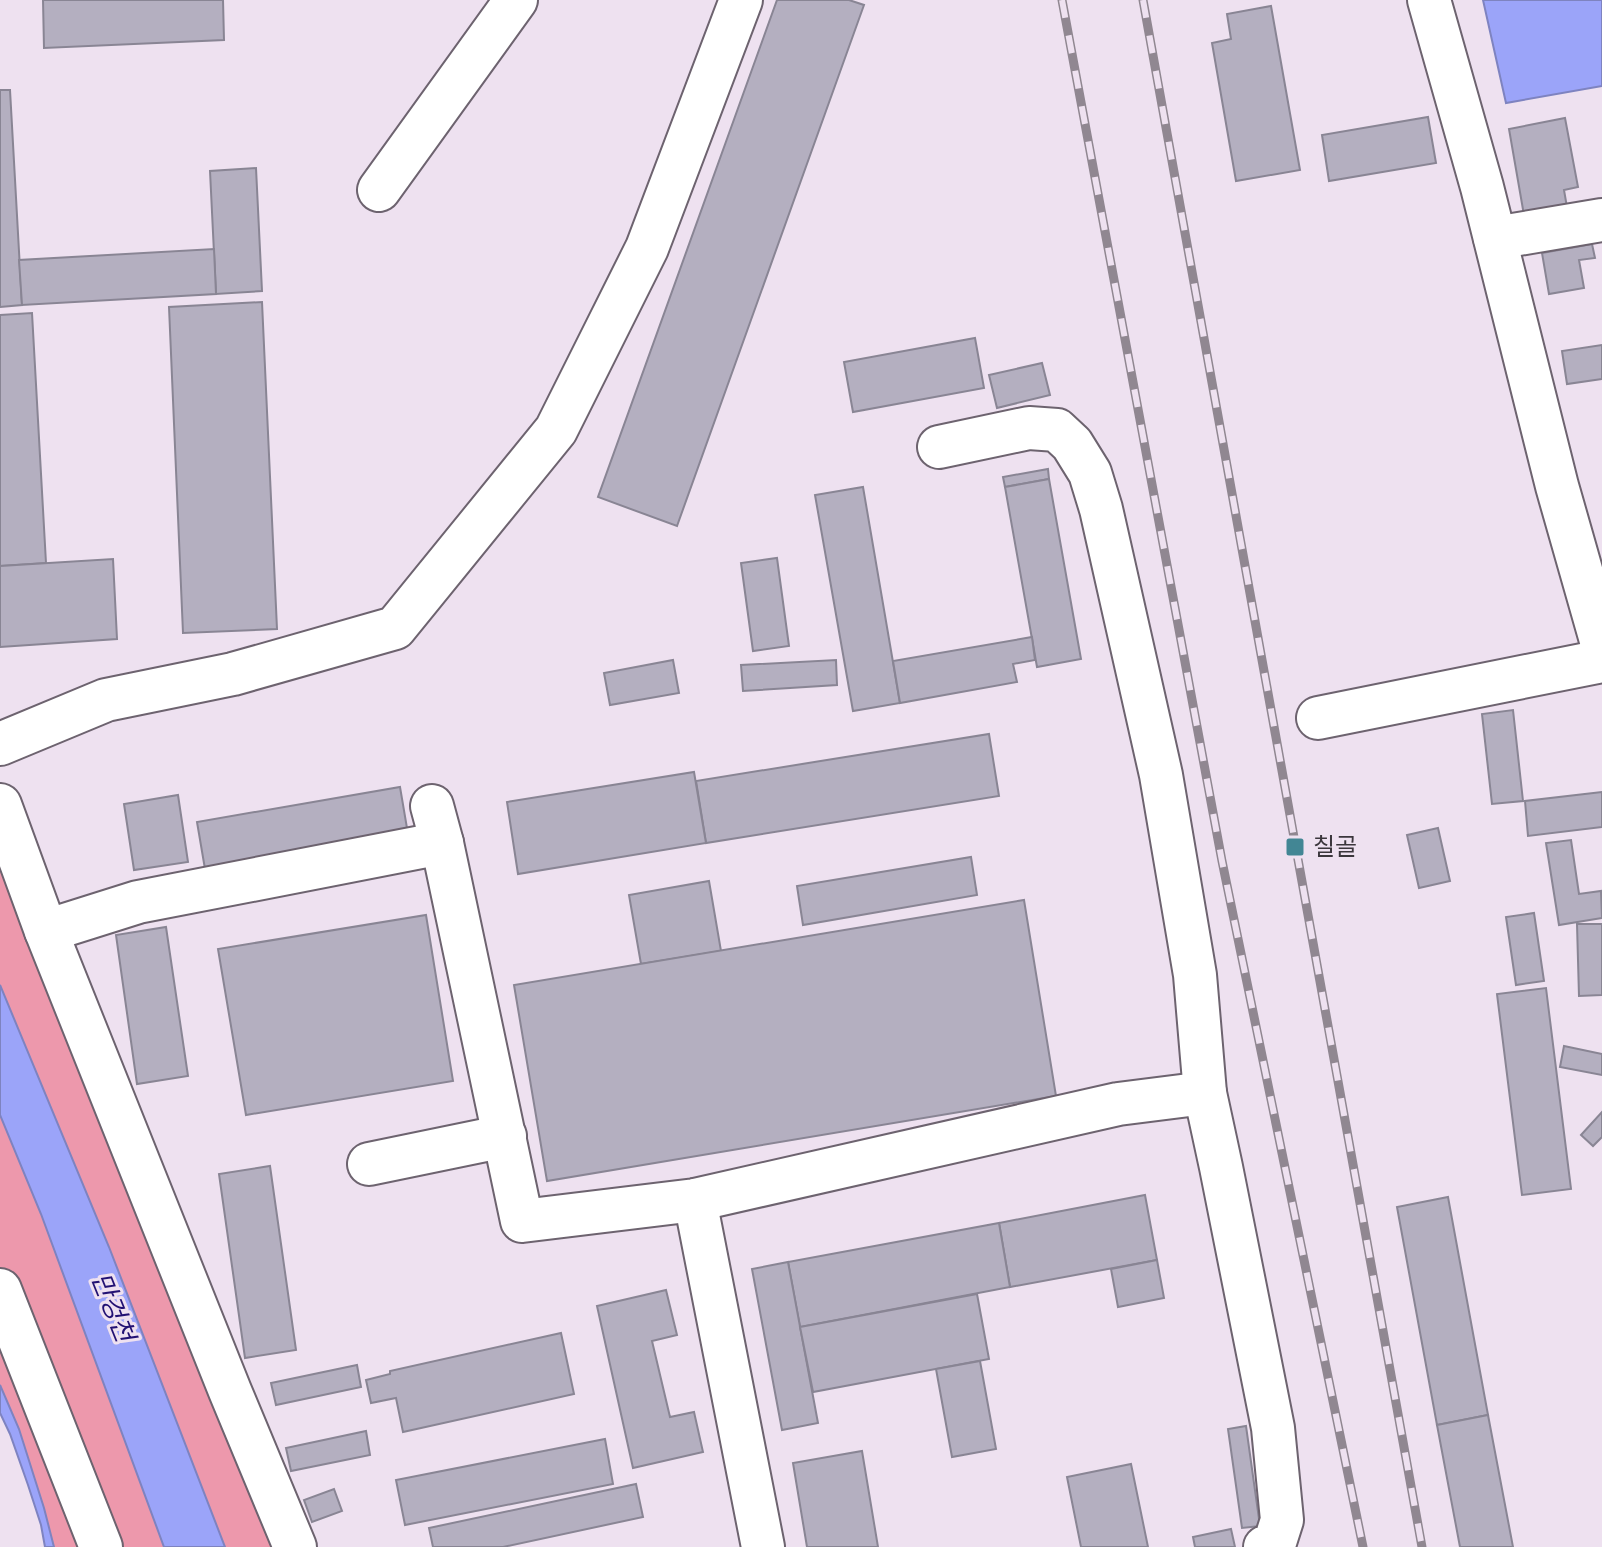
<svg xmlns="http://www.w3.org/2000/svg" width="1602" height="1547" viewBox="0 0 1602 1547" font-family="'Space Grotesk','Noto Sans KR',sans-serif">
<rect width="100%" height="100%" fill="#eee1f0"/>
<g fill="#ed98ac">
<path d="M0,870L25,935L117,1143L273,1547H225L214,1519L109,1247L0,985Z"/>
<path d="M0,1115L41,1214L164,1547H104L0,1275Z"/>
<path d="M0,1302L96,1547H54L44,1508L19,1429L0,1385Z"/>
</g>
<g fill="#9ba4f9" stroke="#7e83c0" stroke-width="2">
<path d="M1483,0H1602V86L1506,103Z"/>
<path d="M0,985L109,1247L225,1547H164L41,1214L0,1115Z"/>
<path d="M0,1385L19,1429L44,1508L54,1547H45L41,1525L28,1485L10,1434L0,1413Z"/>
</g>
<g fill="#b4afc0" stroke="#898594" stroke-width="2">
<path d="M43,0H223L224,40L44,48Z"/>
<path d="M777,0H849L864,5L677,526L598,497Z"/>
<path d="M1271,6L1300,170L1236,181L1212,43L1231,39L1227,14Z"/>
<path d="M0,90H10L22,305L0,307Z"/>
<path d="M1428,117L1436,163L1329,181L1322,135Z"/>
<path d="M1565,118L1578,187L1564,190L1568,213L1525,221L1509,129Z"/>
<path d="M256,168L262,291L216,294L210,171Z"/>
<path d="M1592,244L1595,258L1579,260L1584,288L1549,294L1542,253Z"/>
<path d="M214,249L216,294L22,305L19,260Z"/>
<path d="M262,302L277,629L183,633L169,307Z"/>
<path d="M32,313L46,563L0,566V315Z"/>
<path d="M975,338L984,388L853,412L844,362Z"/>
<path d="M1602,345V379L1567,384L1562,351Z"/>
<path d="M1042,363L1050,395L997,408L989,375Z"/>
<path d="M1048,469L1049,479L1005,487L1003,477Z"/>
<path d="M1049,479L1081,659L1037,667L1005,487Z"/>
<path d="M863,487L900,703L853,711L815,495Z"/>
<path d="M777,558L789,646L753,651L741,563Z"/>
<path d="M113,559L117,639L0,647V566Z"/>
<path d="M1032,637L1035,660L1013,664L1017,682L900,703L893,661Z"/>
<path d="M673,660L679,693L610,705L604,673Z"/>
<path d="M836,660L837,685L743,691L741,665Z"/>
<path d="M1513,710L1523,801L1492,804L1482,714Z"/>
<path d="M989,734L999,796L706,843L696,781Z"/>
<path d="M694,772L706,843L518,874L507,802Z"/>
<path d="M400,787L408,834L205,869L197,822Z"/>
<path d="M1602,792V827L1528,836L1525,801Z"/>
<path d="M178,795L188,862L134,870L124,804Z"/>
<path d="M1438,828L1450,881L1419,888L1407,835Z"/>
<path d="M1571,840L1579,894L1601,891L1602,918L1559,925L1546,843Z"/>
<path d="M971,857L977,895L803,925L797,886Z"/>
<path d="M709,881L721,951L641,964L629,895Z"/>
<path d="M1024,900L1056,1096L547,1181L514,985Z"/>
<path d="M1534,913L1544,981L1516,985L1506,917Z"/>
<path d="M426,915L453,1081L246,1115L218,949Z"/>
<path d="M1577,924H1602V995L1579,996Z"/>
<path d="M166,927L188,1076L137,1084L116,935Z"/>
<path d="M1546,988L1571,1189L1522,1195L1497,994Z"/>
<path d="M1564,1046L1602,1054V1075L1560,1067Z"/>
<path d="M1602,1112V1137L1593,1146L1581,1135Z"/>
<path d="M270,1166L296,1350L245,1358L219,1174Z"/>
<path d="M1145,1195L1157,1260L1010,1287L999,1223Z"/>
<path d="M1448,1197L1488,1415L1437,1425L1397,1207Z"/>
<path d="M999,1223L1010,1287L800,1327L788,1262Z"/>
<path d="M1157,1260L1164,1298L1118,1307L1111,1269Z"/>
<path d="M788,1262L818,1423L782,1430L752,1269Z"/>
<path d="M666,1290L677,1335L652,1341L670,1417L694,1412L703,1452L633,1468L597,1306Z"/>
<path d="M977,1294L989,1359L813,1392L800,1327Z"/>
<path d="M561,1333L574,1394L403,1432L396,1398L371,1403L366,1380L390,1374V1371Z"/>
<path d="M980,1361L996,1449L952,1457L936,1369Z"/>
<path d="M357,1365L361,1387L276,1405L271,1383Z"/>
<path d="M1488,1415L1513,1547H1460L1437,1425Z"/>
<path d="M1246,1426L1260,1526L1242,1528L1228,1429Z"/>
<path d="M366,1431L370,1455L291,1471L286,1448Z"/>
<path d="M605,1439L613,1484L405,1525L396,1480Z"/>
<path d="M862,1451L878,1547H807L793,1463Z"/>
<path d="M1131,1464L1148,1547H1081L1067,1477Z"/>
<path d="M636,1484L643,1517L503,1547H433L429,1528Z"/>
<path d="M334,1489L342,1511L312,1522L304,1500Z"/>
<path d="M1231,1529L1235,1547H1195L1193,1537Z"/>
</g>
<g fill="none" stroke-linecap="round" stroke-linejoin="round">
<g stroke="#6d636f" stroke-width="46">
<g id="minor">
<path d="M1429,0L1482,187L1557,486L1602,644"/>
<path d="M379,190L516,0"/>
<path d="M1495,238L1602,220"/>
<path d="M939,447L1029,428L1057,430L1072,444L1090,473L1101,509L1161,775L1195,975L1205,1093"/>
<path d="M1318,718L1602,661"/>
<path d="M0,744L106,700L233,674L395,628L556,430L647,248L741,0"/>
<path d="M0,805L46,931L230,1391L295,1547"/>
<path d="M432,806L442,843L522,1221L695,1200L1118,1104L1205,1093L1221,1167L1273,1428L1282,1520L1275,1542L1265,1547"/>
<path d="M46,931L138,902L442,843"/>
<path d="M369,1164L505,1136"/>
<path d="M695,1200L763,1547"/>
<path d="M0,1290L101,1547"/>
</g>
</g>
<use href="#minor" stroke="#fff" stroke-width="42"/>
<g stroke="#908791" stroke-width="9">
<g id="rail">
<path d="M1062,0L1222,861L1363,1547"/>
<path d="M1143,0L1422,1547"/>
</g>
</g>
<use href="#rail" stroke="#eee1f0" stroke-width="6" stroke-dasharray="18" stroke-linecap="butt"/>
</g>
<rect fill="#428694" stroke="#eee1f0" stroke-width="3" x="1285" y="837" width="20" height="20" rx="4"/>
<g text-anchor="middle" stroke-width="6" stroke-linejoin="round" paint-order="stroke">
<g font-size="24" fill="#3b363c" stroke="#eee1f0" text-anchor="start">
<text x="1313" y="855">칠골</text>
</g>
<g font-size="26" font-style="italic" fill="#221173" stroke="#eee1f0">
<text transform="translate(113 1307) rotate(68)" y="9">만겅천</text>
</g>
</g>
</svg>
